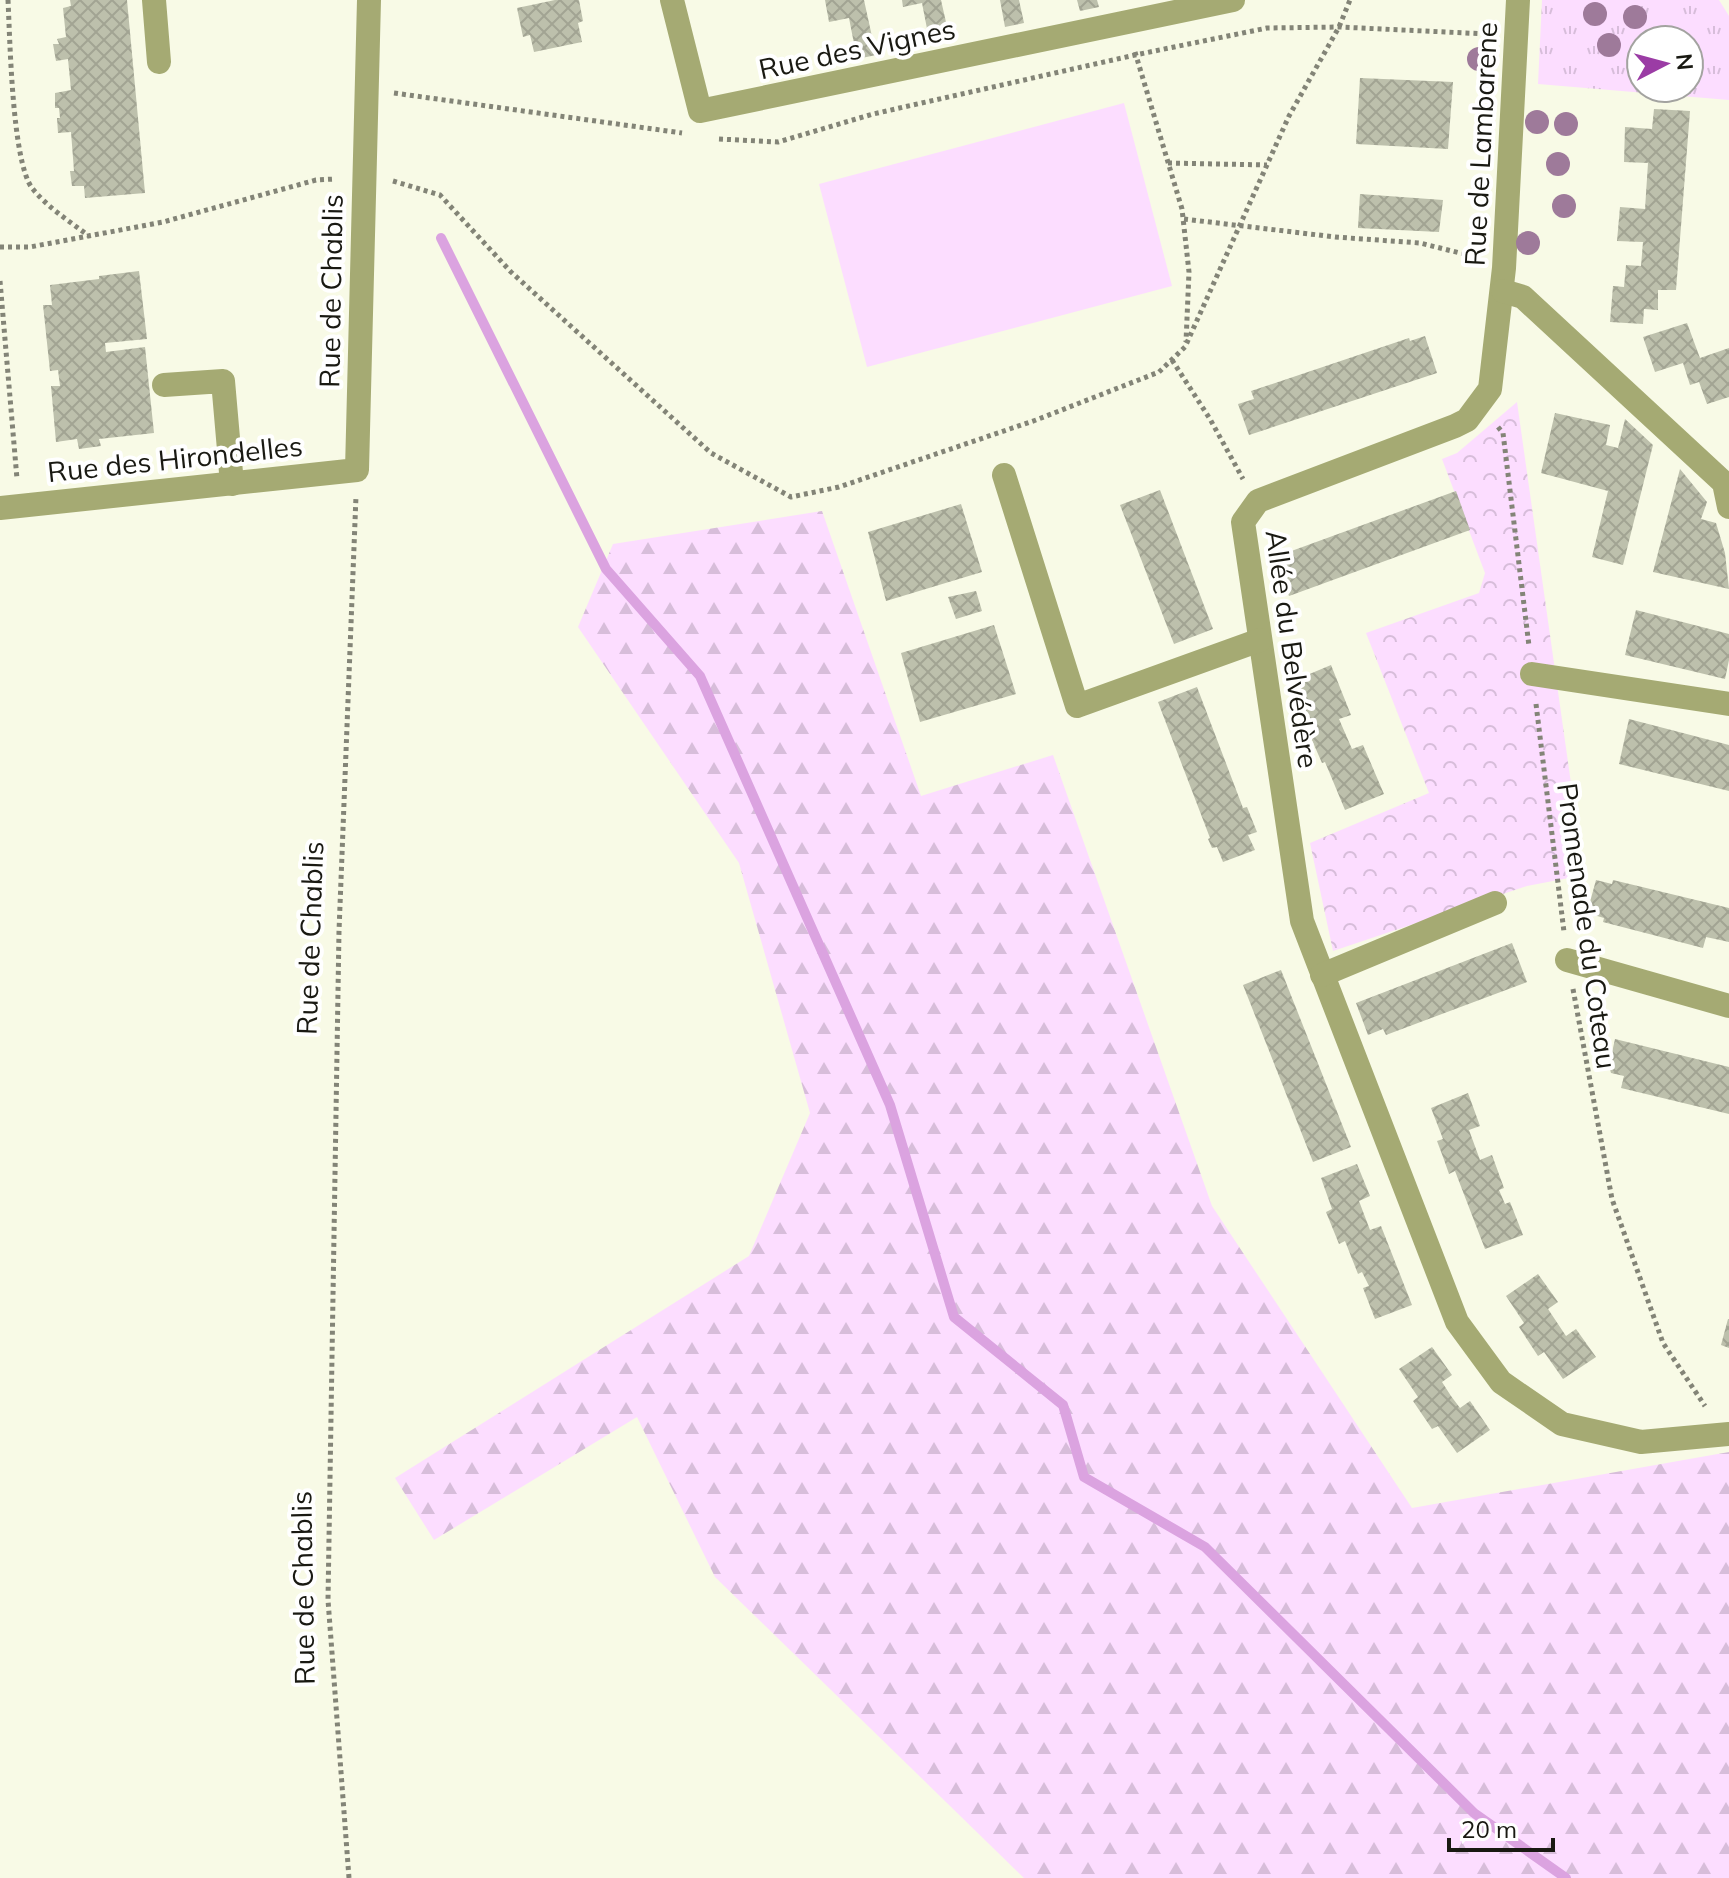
<svg xmlns="http://www.w3.org/2000/svg" width="1729" height="1878" viewBox="0 0 1729 1878" font-family="Mulish,sans-serif">
<defs>
<pattern id="grass-tufts" width="24" height="20" patternUnits="userSpaceOnUse" patternTransform="scale(2)"><rect width="24" height="20" fill="#fcddff"/><path d="M3 7l-1-3M5 7V3M7 7l1-3M15 17l-1-3M17 17v-4M19 17l1-3" fill="none" stroke="#d7bdda"/></pattern>
<pattern id="forest-firs" width="22" height="20" patternUnits="userSpaceOnUse" patternTransform="scale(2)"><rect width="22" height="20" fill="#fcddff"/><path d="M5 1l3.5 6h-7zM16 11l3.5 6h-7z" fill="#d7bdda"/></pattern>
<pattern id="park-crowns" width="20" height="18" patternUnits="userSpaceOnUse" patternTransform="scale(2)"><rect width="20" height="18" fill="#fcddff"/><path d="M2 6a3 3 0 1 1 6 0M12 15a3 3 0 1 1 6 0" fill="none" stroke="#d7bdda"/></pattern>
<pattern id="building-cross-hatch" width="8" height="8" patternUnits="userSpaceOnUse" patternTransform="scale(2)"><rect width="8" height="8" fill="#bdc0ac"/><path d="M0 0l8 8M0 8l8-8" fill="none" stroke="#a2a493"/></pattern>
</defs>
<rect width="100%" height="100%" fill="#f8fae6"/>
<path fill="url(#grass-tufts)" fill-rule="evenodd" d="M1542,0H1719L1729,16V100L1538,84ZM1641,40H1689V88H1641Z"/>
<path fill="url(#forest-firs)" d="M822,511L921,796L1053,755L1212,1206L1412,1508L1729,1452V1878H1024L715,1577L637,1417L434,1540L395,1478L749,1256L810,1113L739,863L578,627L613,544Z"/>
<path fill="url(#park-crowns)" d="M1517,402L1584,875L1527,886L1333,951L1310,843L1429,793L1366,633L1479,593L1485,573L1442,459L1457,453Z"/>
<path fill="#fcddff" d="M1124,103L1172,286L867,367L819,184Z"/>
<g fill="none" stroke-linecap="round" stroke-linejoin="round">
<path stroke="#dba3e0" stroke-width="10" d="M441,238L606,569L700,676L890,1105L954,1317L1063,1405L1084,1477L1205,1547L1474,1813L1566,1878"/>
</g>
<g fill="url(#building-cross-hatch)">
<path d="M70,0H127L145,193L85,198L84,186H72L70,171H74L71,132L58,133L57,118H60L59,108H55V93L71,90L68,59L56,61L53,44H59L57,39L66,37L63,8L71,6Z"/>
<path d="M555,0H579L583,21L578,23L582,42L534,52L530,35L523,37L517,8Z"/>
<path d="M825,0H864L876,55L857,59L849,18L829,22Z"/>
<path d="M902,0H941L950,40L930,44L922,3L903,7Z"/>
<path d="M1000,0H1019L1024,23L1005,27Z"/>
<path d="M1077,0H1097L1099,7L1080,11Z"/>
<path d="M1360,78L1453,82L1448,149L1356,144Z"/>
<path d="M1654,109L1690,111L1676,290H1658V310L1644,309L1643,324L1610,322L1613,286L1624,287L1626,265L1641,266L1643,242L1617,241L1620,207L1645,209L1648,163L1624,162L1625,127L1652,129Z"/>
<path d="M1360,194L1443,200L1439,232L1358,228Z"/>
<path d="M139,271L147,339L105,343L106,352L145,347L154,433L99,439L101,446L79,449L77,439L56,442L51,386H60L58,370L50,371L43,305H52L50,285L99,279V276Z"/>
<path d="M1687,323L1700,358L1729,348V397L1707,404L1699,382L1690,385L1683,363L1655,372L1643,337Z"/>
<path d="M1425,336L1437,373L1249,435L1238,404L1254,399L1251,391L1409,338L1410,341Z"/>
<path d="M1555,413L1610,425L1606,445L1618,448L1625,419L1653,445L1623,565L1592,557L1608,491L1541,473Z"/>
<path d="M1680,469L1707,502L1701,519L1716,523L1725,553L1729,589L1653,572Z"/>
<path d="M1160,490L1213,629L1174,644L1120,505Z"/>
<path d="M1456,491L1470,530L1289,596L1275,557Z"/>
<path d="M961,504L982,572L886,601L868,532Z"/>
<path d="M976,591L982,611L956,619L948,597Z"/>
<path d="M1636,610L1729,634V660L1725,679L1625,655Z"/>
<path d="M994,625L1016,694L920,722L901,653Z"/>
<path d="M1331,665L1351,715L1339,719L1352,749L1363,745L1384,794L1345,810L1325,762L1322,763L1308,731L1312,729L1293,681Z"/>
<path d="M1197,687L1243,808L1247,807L1257,832L1248,835L1255,850L1223,862L1217,847L1212,848L1208,839L1210,838L1158,702Z"/>
<path d="M1629,719L1729,745V791L1619,764Z"/>
<path d="M1596,880L1612,884L1613,880L1729,908V942L1706,937L1703,948L1603,922L1604,918L1587,913Z"/>
<path d="M1512,943L1527,982L1386,1035L1383,1029L1368,1035L1356,1003Z"/>
<path d="M1281,970L1351,1147L1313,1162L1243,985Z"/>
<path d="M1615,1039L1729,1067V1114L1621,1088L1624,1076L1611,1073L1609,1066Z"/>
<path d="M1468,1093L1480,1126L1469,1130L1480,1160L1492,1155L1504,1188L1499,1190L1505,1204L1510,1202L1523,1235L1485,1249L1455,1171L1449,1174L1443,1157L1437,1141L1443,1139L1431,1108Z"/>
<path d="M1357,1164L1370,1196L1359,1201L1370,1230L1381,1226L1412,1305L1375,1319L1363,1288L1369,1286L1362,1272L1358,1274L1345,1241L1339,1244L1326,1212L1332,1209L1321,1178Z"/>
<path d="M1538,1274L1558,1302L1548,1309L1566,1336L1576,1329L1596,1357L1563,1379L1544,1352L1538,1356L1519,1327L1524,1323L1506,1296Z"/>
<path d="M1728,1319H1729V1348L1721,1345Z"/>
<path d="M1432,1347L1452,1375L1442,1382L1451,1396L1460,1408L1470,1401L1490,1430L1457,1453L1438,1426L1432,1429L1413,1401L1418,1397L1399,1369Z"/>
</g>
<g fill="none" stroke-linecap="round" stroke-linejoin="round">
<g stroke="#838477" stroke-width="5" stroke-dasharray="4 4" stroke-linecap="butt">
<path d="M8,0C10,39 12,161 32,188C47,207 69,221 89,236"/>
<path d="M1135,52L1182,209L1189,272L1186,342"/>
<path d="M394,93L682,133"/>
<path d="M719,139L778,142L873,114L1135,55L1267,28L1339,27L1488,34"/>
<path d="M1168,163L1267,165"/>
<path d="M393,181L440,195L511,272L711,453L791,497L839,487L1036,420L1159,372L1185,347L1289,116L1339,27L1350,0"/>
<path d="M1184,219L1335,237L1420,243L1476,257"/>
<path d="M0,247H30L163,222L316,180L335,179"/>
<path d="M0,281L17,479"/>
<path d="M1172,360L1210,419L1243,479"/>
<path d="M1498,427L1503,433L1529,646"/>
<path d="M1536,704L1564,932"/>
<path d="M1573,989L1612,1199L1663,1343L1705,1406"/>
<path d="M349,1878L328,1600L339,931L356,496"/>
</g>
<g stroke="#a5aa73" stroke-width="24">
<path d="M154,0L159,62"/>
<path d="M672,0L700,111L1233,0"/>
<path d="M1518,0L1504,268L1490,389L1467,420L1455,426L1258,501L1243,522L1302,921L1457,1322L1501,1382L1562,1424L1641,1442L1729,1434"/>
<path d="M1503,291L1523,297L1724,483L1729,507"/>
<path d="M164,385L223,381L232,484"/>
<path d="M1004,475L1077,706L1260,640"/>
<path d="M0,508L357,470L369,0"/>
<path d="M1532,674L1729,704"/>
<path d="M1567,960L1729,1006"/>
<path d="M1322,975L1495,903"/>
</g>
</g>
<g fill="#9e7a9a">
<circle cx="1595" cy="14" r="12"/>
<circle cx="1635" cy="17" r="12"/>
<circle cx="1609" cy="45" r="12"/>
<circle cx="1479" cy="59" r="12"/>
<circle cx="1537" cy="122" r="12"/>
<circle cx="1566" cy="124" r="12"/>
<circle cx="1558" cy="164" r="12"/>
<circle cx="1564" cy="206" r="12"/>
<circle cx="1528" cy="243" r="12"/>
</g>
<g text-anchor="middle" stroke-width="8" stroke-linejoin="round" paint-order="stroke">
<g font-size="28" fill="#191912" stroke="#fff">
<text transform="translate(857 49) rotate(-12)" y="10">Rue des Vignes</text>
<text transform="translate(1481 144) rotate(-87)" y="10">Rue de Lambarene</text>
<text transform="translate(331 291) rotate(-89)" y="10">Rue de Chablis</text>
<text transform="translate(175 459) rotate(-6)" y="10">Rue des Hirondelles</text>
<text transform="translate(1292 649) rotate(82)" y="10">Allée du Belvédère</text>
<text transform="translate(1587 926) rotate(82)" y="10">Promenade du Coteau</text>
<text transform="translate(310 938) rotate(-88)" y="10">Rue de Chablis</text>
<text transform="translate(303 1588) rotate(-91)" y="10">Rue de Chablis</text>
</g>
</g>
<g transform="translate(1665 64) rotate(84)"><circle r="38" fill="#ffffff" stroke="#a3a3a0" stroke-width="2"/>
<path d="M0-6L14 30L0 20L-14 30Z" fill="#9b3ca5"/>
<text y="-12" font-size="22" font-weight="bold" text-anchor="middle" fill="#191912">N</text>
</g>
<path d="M1449 1838v12h104v-12" fill="none" stroke="#191912" stroke-width="4"/>
<text x="1461" y="1838" font-size="24" fill="#191912" stroke="#ffffff" stroke-width="6" paint-order="stroke">20 m</text>
</svg>
